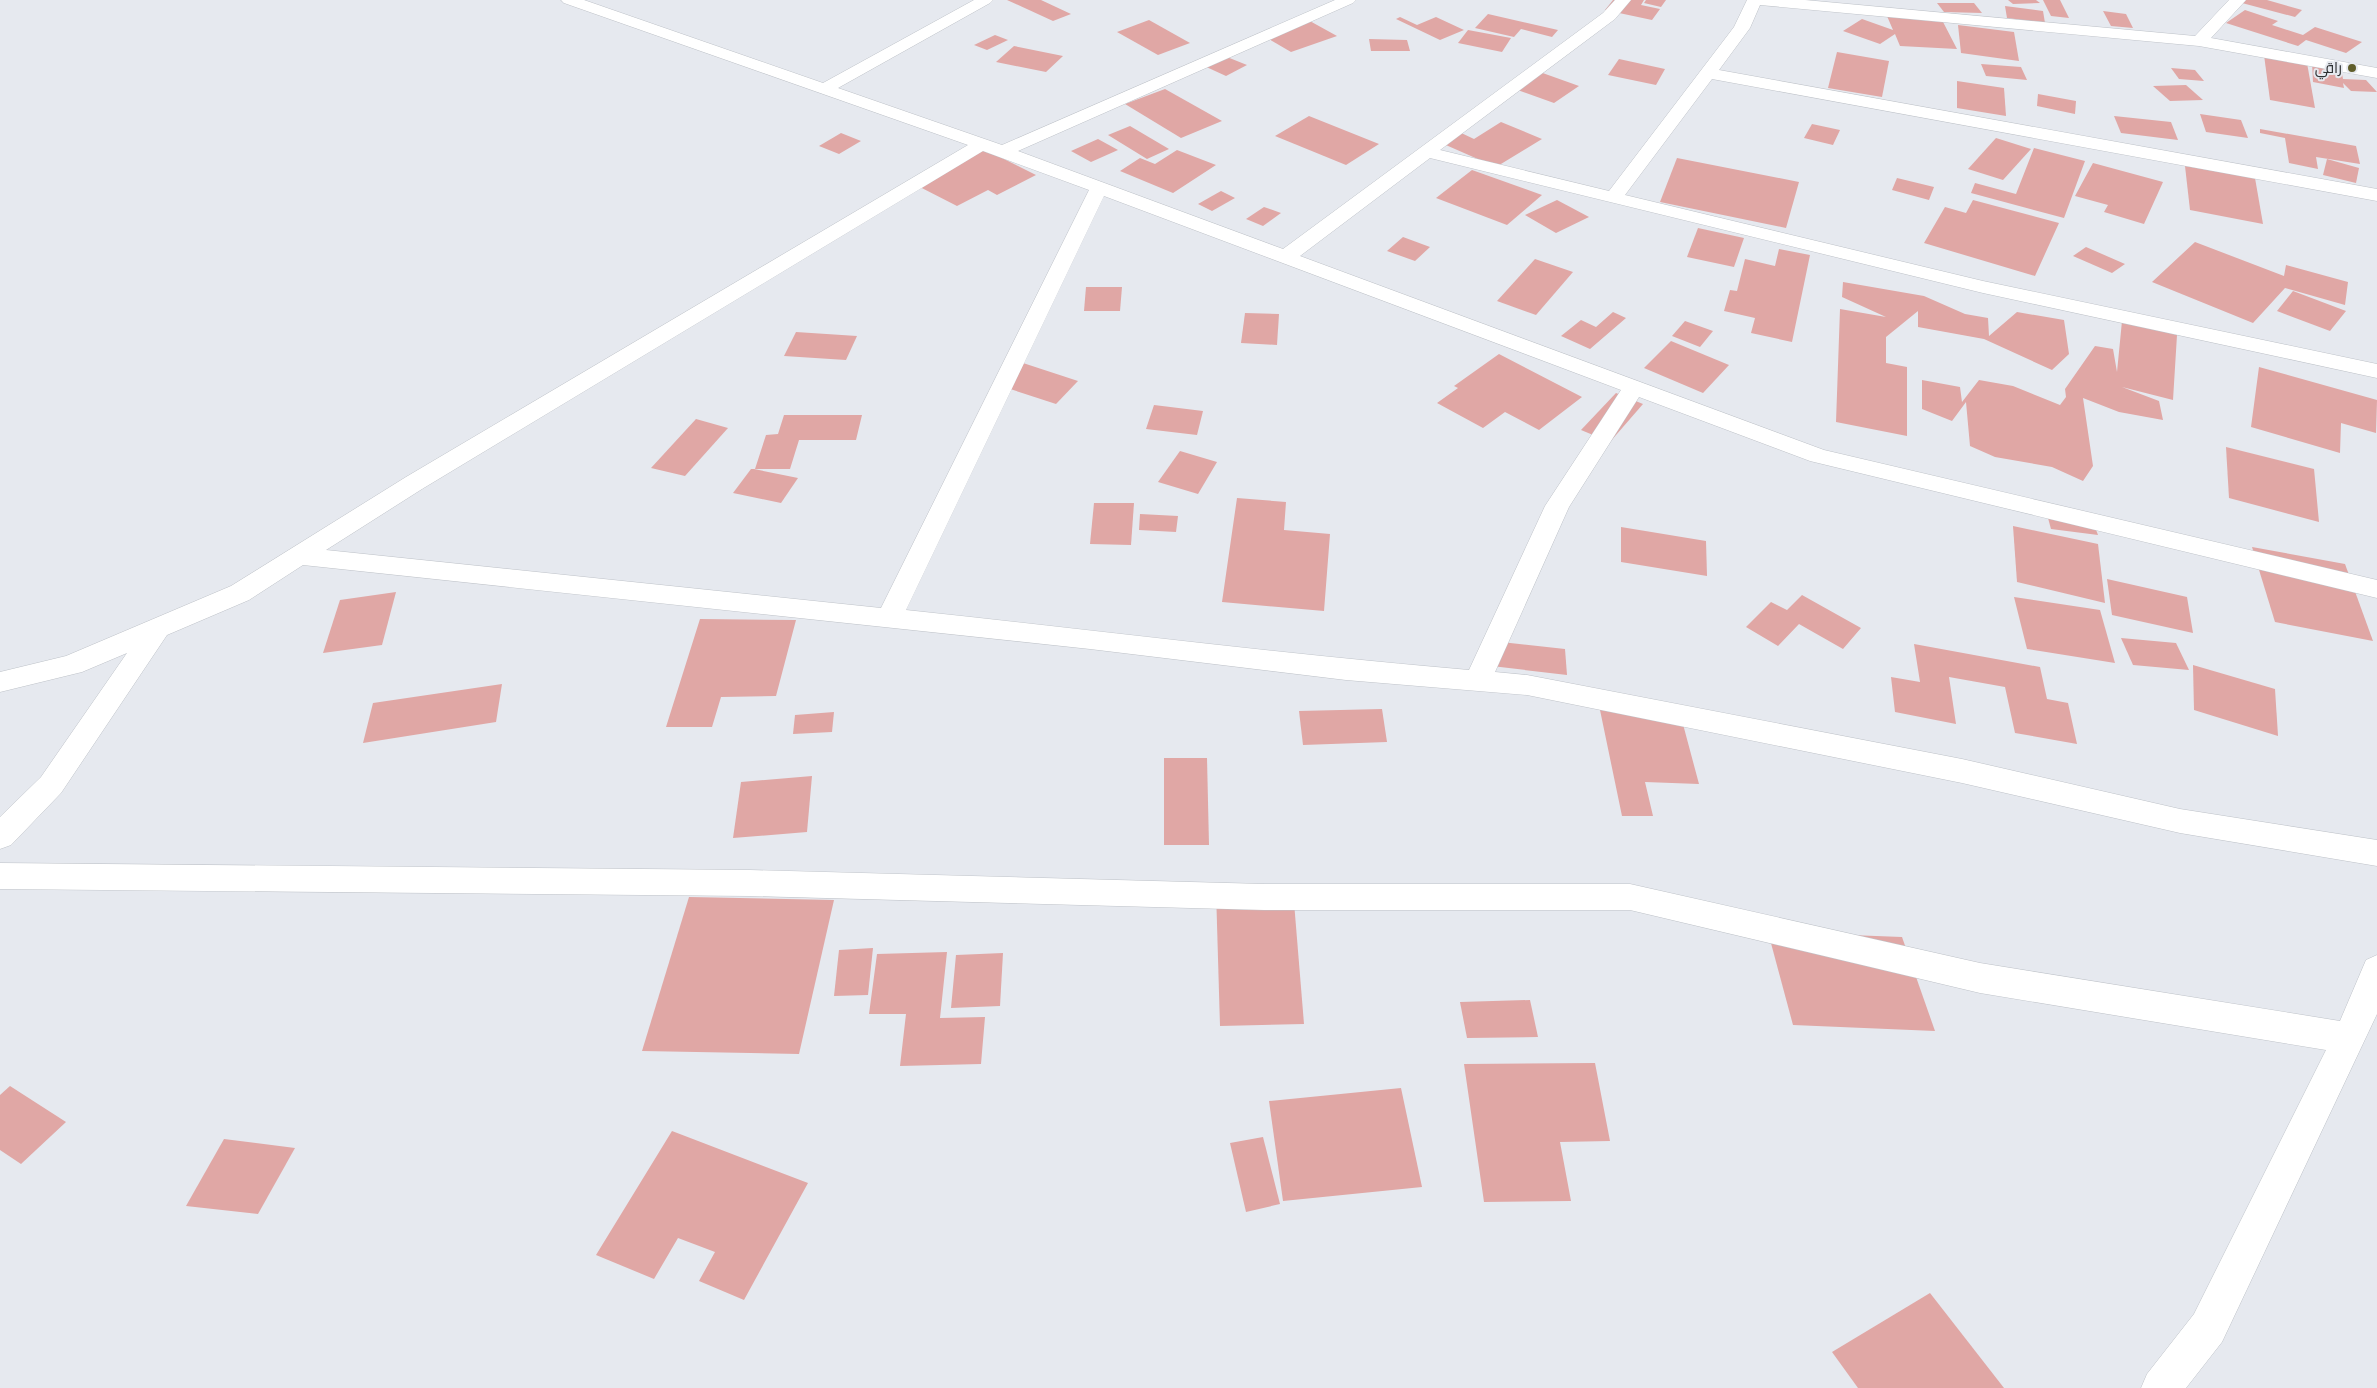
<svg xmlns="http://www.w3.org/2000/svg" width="2377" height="1388" viewBox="0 0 2377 1388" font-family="'Exo 2',Cairo,sans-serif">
<rect width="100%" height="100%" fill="#e6e9ef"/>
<g fill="#e0a7a5">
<path d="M1007,0H1041L1071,14L1053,21Z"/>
<path d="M1613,0H1644L1641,5L1660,9L1652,20L1605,10Z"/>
<path d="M1646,0H1666L1661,7L1644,3Z"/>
<path d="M2008,0H2036L2040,3L2013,4Z"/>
<path d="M2043,0H2060L2069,18L2051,16Z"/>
<path d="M2245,0H2267L2302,10L2295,17L2242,3Z"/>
<path d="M1937,3H1974L1982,13L1944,12Z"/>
<path d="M2005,6L2043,11L2045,23L2007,18Z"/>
<path d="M2245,10L2278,21L2272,25L2303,35L2315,27L2362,42L2346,53L2306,40L2298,46L2226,23Z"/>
<path d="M2103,11L2126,14L2133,28L2111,26Z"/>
<path d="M1488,14L1558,30L1552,37L1521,29L1514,37L1475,28Z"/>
<path d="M1887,16L1942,20L1957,49L1900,46L1895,34L1880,44L1843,31L1862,19L1893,30Z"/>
<path d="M1400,17L1417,25L1436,17L1464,30L1440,40L1396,19Z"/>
<path d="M1149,20L1190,43L1158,55L1117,32Z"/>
<path d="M1308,20L1337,36L1291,52L1262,35Z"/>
<path d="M1958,25L2014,32L2019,61L1961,53Z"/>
<path d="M1468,30L1511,38L1502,52L1458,43Z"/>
<path d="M995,35L1008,40L987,50L974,45Z"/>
<path d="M1369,39L1407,40L1410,51H1371Z"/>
<path d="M1014,46L1063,56L1046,72L996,62Z"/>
<path d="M1837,52L1889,61L1882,97L1828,88Z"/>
<path d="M1222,55L1247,65L1226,76L1202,65Z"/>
<path d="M2264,55L2307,63L2315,108L2270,100Z"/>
<path d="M1619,59L1665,69L1656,85L1608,75Z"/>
<path d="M2312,63L2341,68L2343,79L2366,80L2377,92L2351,91L2343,83L2344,88L2313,82Z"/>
<path d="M1981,64L2021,67L2027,80L1986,76Z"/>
<path d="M2171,68L2195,70L2204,81L2179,79Z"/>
<path d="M1537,71L1579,86L1554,103L1512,88Z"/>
<path d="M1957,81L2004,88L2006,116L1957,108Z"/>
<path d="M2186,85L2203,100L2170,101L2153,86Z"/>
<path d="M1165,89L1222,121L1181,138L1125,104Z"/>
<path d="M2038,94L2076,101L2075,114L2037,106Z"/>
<path d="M2200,114L2241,120L2248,138L2206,132Z"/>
<path d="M1309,116L1379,144L1346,165L1275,136Z"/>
<path d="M2114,116L2171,122L2178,140L2121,133Z"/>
<path d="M1501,122L1542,139L1496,167L1439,142L1457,131L1474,139Z"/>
<path d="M1812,124L1840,130L1833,145L1804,138Z"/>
<path d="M1130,126L1169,149L1147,159L1108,135Z"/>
<path d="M2260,129L2356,146L2360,164L2316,157L2318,169L2289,163L2285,138L2260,133Z"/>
<path d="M841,133L861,141L839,154L819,146Z"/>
<path d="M1996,138L2031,149L2003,180L1968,169Z"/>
<path d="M1098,139L1118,150L1091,162L1071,151Z"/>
<path d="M982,148L1036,175L997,195L988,190L957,206L912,183Z"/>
<path d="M2034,148L2085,161L2064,218L1971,193L1975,183L2016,194Z"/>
<path d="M1177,150L1216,165L1173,193L1120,171L1140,158L1155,164Z"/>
<path d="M1677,158L1799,182L1786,228L1660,202Z"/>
<path d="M2327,159L2359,168L2356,183L2323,175Z"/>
<path d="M2093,163L2163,182L2144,224L2104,212L2108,205L2075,196Z"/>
<path d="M2185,166L2255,178L2263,224L2190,210Z"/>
<path d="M1472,170L1542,195L1507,225L1436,198Z"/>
<path d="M1897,178L1934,187L1929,200L1892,190Z"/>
<path d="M1221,191L1235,198L1212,211L1198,204Z"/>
<path d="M1557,200L1589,217L1556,233L1525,215Z"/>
<path d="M1973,200L2059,223L2035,276L1924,243L1945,207L1966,213Z"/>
<path d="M1264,207L1281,213L1263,226L1246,219Z"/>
<path d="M1698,228L1744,238L1734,267L1687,257Z"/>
<path d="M1403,237L1430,247L1415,261L1387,251Z"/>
<path d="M2195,242L2284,276L2286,265L2348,282L2345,305L2285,288L2253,323L2152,282Z"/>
<path d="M2086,247L2125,264L2112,273L2073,256Z"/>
<path d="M1779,249L1810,255L1792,342L1751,333L1755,318L1724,311L1730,290L1737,291L1745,259L1775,266Z"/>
<path d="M1535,259L1573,272L1536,315L1497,301Z"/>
<path d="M1843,282L1924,296L1965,314L1988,318L1989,336L2017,312L2064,320L2069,354L2052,370L1984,339L1918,327V311L1886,337V363L1907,367V436L1836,422L1840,309L1886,317L1842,297Z"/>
<path d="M1086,287H1122L1120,311H1084Z"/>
<path d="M2293,291L2346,311L2330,331L2277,311Z"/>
<path d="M1613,312L1626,318L1590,349L1561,336L1581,320L1596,327Z"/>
<path d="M1245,313L1279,314L1277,345L1241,343Z"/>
<path d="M1685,321L1713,331L1700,347L1672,336Z"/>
<path d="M2122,321L2177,335L2173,400L2122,387L2159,401L2163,420L2119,412L2083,398L2093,466L2083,481L2052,467L1995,457L1970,446L1966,402L1952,421L1922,409V380L1960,387L1962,402L1979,380L2013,386L2060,405L2066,397L2065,389L2095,346L2113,349L2117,372Z"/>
<path d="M796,332L857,336L846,360L784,356Z"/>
<path d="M1671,341L1729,365L1703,393L1644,368Z"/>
<path d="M1499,354L1582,397L1539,430L1505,412L1483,428L1437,403L1458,388L1454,386Z"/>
<path d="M1023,363L1078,381L1056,404L1001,386Z"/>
<path d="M2259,367L2377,400L2376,433L2341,423L2340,453L2251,427Z"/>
<path d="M1616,393L1643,404L1610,442L1581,430Z"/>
<path d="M1154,405L1203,411L1197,435L1146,429Z"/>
<path d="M784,415H862L856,440H799L790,469H755L766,435L778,434Z"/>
<path d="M696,419L728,428L685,476L651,468Z"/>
<path d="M2226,447L2314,469L2319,522L2229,498Z"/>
<path d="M1180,451L1217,462L1198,494L1158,482Z"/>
<path d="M751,469H754L798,478L781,503L733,493Z"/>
<path d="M1237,498L1286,502L1284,530L1330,534L1324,611L1222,602Z"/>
<path d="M1094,503H1134L1131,545L1090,544Z"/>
<path d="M2045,507L2090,514L2098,535L2051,529Z"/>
<path d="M1140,514L1178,516L1176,532L1139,530Z"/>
<path d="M2013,526L2098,544L2105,603L2017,582Z"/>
<path d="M1621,527L1706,541L1707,576L1621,562Z"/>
<path d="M2252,547L2345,564L2373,641L2275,622Z"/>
<path d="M2107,579L2187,597L2193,633L2112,615Z"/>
<path d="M396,592L382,645L323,653L340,600Z"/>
<path d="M1802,595L1861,628L1843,649L1799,624L1778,646L1746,627L1771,602L1787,610Z"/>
<path d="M2014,597L2100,610L2115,663L2027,649Z"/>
<path d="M700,619L796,620L776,696L721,697L712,727H666Z"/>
<path d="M2121,638L2176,643L2189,670L2133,665Z"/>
<path d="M1483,640L1565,649L1567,675L1483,665Z"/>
<path d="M1914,644L2040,667L2047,699L2068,703L2077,744L2015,733L2005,687L1949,677L1956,724L1895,712L1891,677L1920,682Z"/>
<path d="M2193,665L2275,689L2278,736L2194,710Z"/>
<path d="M502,684L496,722L363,743L373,703Z"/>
<path d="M1382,709L1387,742L1303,745L1299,711Z"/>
<path d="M1600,710L1680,713L1699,784L1645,782L1653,816H1622Z"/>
<path d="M834,712L832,732L793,734L795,715Z"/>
<path d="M1164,758H1207L1209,845H1164Z"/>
<path d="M812,776L807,832L733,838L741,782Z"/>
<path d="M1216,890H1293L1304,1024L1220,1026Z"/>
<path d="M689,897L834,900L799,1054L642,1051Z"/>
<path d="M1768,932L1902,937L1935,1031L1793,1025Z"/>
<path d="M873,948L868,995L834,996L839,950Z"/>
<path d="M947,952L940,1018L985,1017L981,1064L900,1066L906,1014H869L877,954Z"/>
<path d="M1003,953L1000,1006L951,1008L956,955Z"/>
<path d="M1530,1000L1538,1037L1467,1038L1460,1002Z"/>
<path d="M1595,1063L1610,1141L1560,1142L1571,1201L1484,1202L1464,1064Z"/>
<path d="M10,1086L66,1122L21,1164L0,1150V1095Z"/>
<path d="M1401,1088L1422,1187L1283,1201L1269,1101Z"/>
<path d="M672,1131L808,1183L744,1300L699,1281L715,1252L678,1238L654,1279L596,1255Z"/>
<path d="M1263,1137L1280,1204L1246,1212L1230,1143Z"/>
<path d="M224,1139L295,1148L258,1214L186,1206Z"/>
<path d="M1930,1293L2004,1388H1858L1832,1352Z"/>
</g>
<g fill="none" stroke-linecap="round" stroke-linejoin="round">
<g stroke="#bec2c8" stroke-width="1">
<g id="minor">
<path d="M561,0H584L823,83L974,0H993L990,3L838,88L1002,145L1335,0H1356L1353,3L1018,151L1283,249L1603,13L1615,0H1631L1615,19L1440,150L1609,191L1734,27L1747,0H1805L2195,36L2229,0H2246L2211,38L2377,68V78L2199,46L1760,5L1750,28L1719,70L2377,189V201L1712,79L1625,195L1983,281L2377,364V378L1983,293L1430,158L1300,256L1824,450L2377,580V598L1810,461L1639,397L1569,507L1495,672L1527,675L1962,759L2180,809L2377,840V866L2180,833L1962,783L1527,695L1346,680L1090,649L303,565L249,600L167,635L61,793L11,845L0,849V817L41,777L127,653L82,672L0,692V672L66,656L231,586L406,477L968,145L564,3ZM983,151L1089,190L881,608L326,550L422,489ZM1104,196L1621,390L1545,506L1469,670C1281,654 1093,630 906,610Z"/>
<path d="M0,863L750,870L1264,884H1630L1980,963L2340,1021L2366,960L2377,955V1014L2222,1342L2186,1388H2141L2147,1374L2194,1314L2326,1050L1980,993L1630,910H1264L750,896L0,889Z"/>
</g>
</g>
<use href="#minor" fill="#fff" fill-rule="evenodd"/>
</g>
<circle fill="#605e2b" stroke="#e6e9ef" stroke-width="2" cx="2352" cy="68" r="5"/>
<g text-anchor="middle" stroke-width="4" stroke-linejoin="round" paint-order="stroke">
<g font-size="15" fill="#2e3032" stroke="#e6e9ef" text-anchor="end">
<text x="2342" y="73">راقي</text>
</g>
</g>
</svg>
